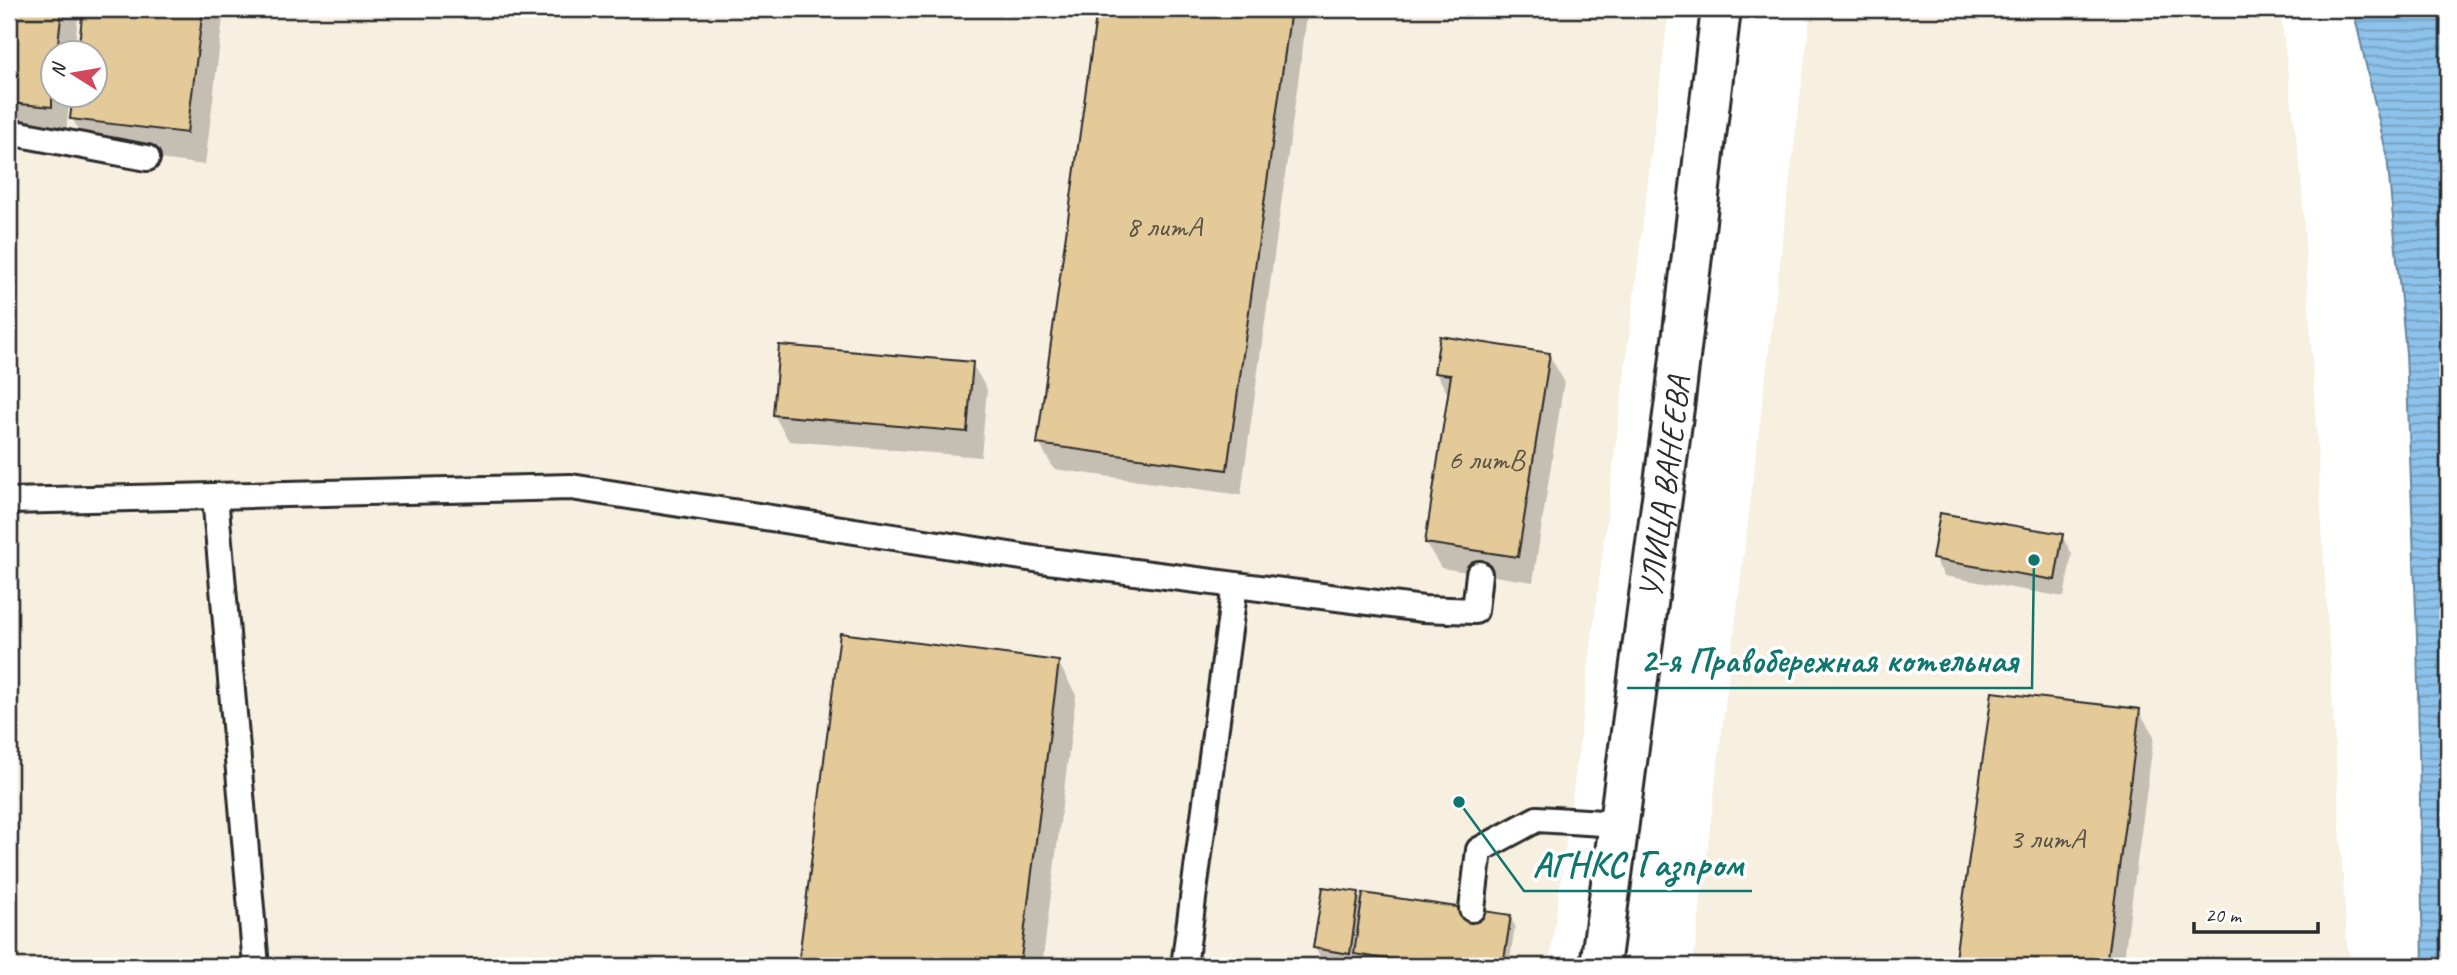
<svg xmlns="http://www.w3.org/2000/svg" width="2457" height="975" viewBox="0 0 2457 975" font-family="Caveat,sans-serif">
<defs>
<pattern id="water-rules" width="6" height="5" patternUnits="userSpaceOnUse" patternTransform="scale(1.75)"><rect width="6" height="5" fill="#8dc2ea"/><path d="M0 2.5h6" fill="none" stroke="#739ebe"/></pattern>
</defs>
<rect width="100%" height="100%" fill="#fff"/>
<filter id="ink" filterUnits="userSpaceOnUse"><feTurbulence type="fractalNoise" baseFrequency=".0143" numOctaves="2"/><feDisplacementMap in="SourceGraphic" scale="14" xChannelSelector="R" yChannelSelector="G"/><feConvolveMatrix kernelMatrix="1 2 1 2 8 2 1 2 1" color-interpolation-filters="sRGB"/></filter>
<g filter="url(#ink)">
<g fill="#f7efe0" fill-rule="evenodd">
<path d="M9,9H1669L1577,762L1549,966H9ZM52,52H94V94H52Z"/>
<path d="M1811,9H2280L2301,174L2347,946L2353,966H1693Z"/>
</g>
<path fill="url(#water-rules)" stroke="#66869e" stroke-width="2" d="M2353,9H2439L2448,47V966H2423L2417,637L2406,353L2387,156Z"/>
<g fill="#0003">
<path d="M9,9H79L74,52H52V94H70L66,132L9,126Z"/>
<path d="M85,9H224L205,165L90,150L72,118L94,94V52H80Z"/>
<path d="M1099,9H1308L1241,495L1054,469L1039,443Z"/>
<path d="M1549,355L1564,381L1533,582L1441,568L1426,543L1449,396L1436,373Z"/>
<path d="M972,364L987,389L981,457L789,441L774,415Z"/>
<path d="M2062,536L2072,554L2064,597L1944,576L1934,558Z"/>
<path d="M842,635L1058,662L1076,695L1042,966H800Z"/>
<path d="M1993,694L2139,711L2154,736L2123,966H1956Z"/>
<path d="M1358,894L1363,903L1510,917L1515,926L1509,966H1383L1361,963L1356,954L1355,962L1320,957L1315,948Z"/>
</g>
<g fill="#e4ca99" stroke="#2b2b2b" stroke-width="2">
<path d="M9,9H62L57,52H52V107L9,103Z"/>
<path d="M83,9H203L187,133L70,119L73,94H94V52H78Z"/>
<path d="M1097,9H1291L1227,470L1037,444Z"/>
<path d="M1440,336L1550,353L1518,557L1425,543L1451,375L1434,373Z"/>
<path d="M779,345L973,362L967,432L773,415Z"/>
<path d="M1940,513L2063,534L2055,580L1932,559Z"/>
<path d="M840,633L1059,661L1020,966H798Z"/>
<path d="M1992,692L2140,709L2106,966H1954Z"/>
<path d="M1323,887L1359,892L1350,954L1313,948Z"/>
<path d="M1363,893L1511,915L1503,966H1432L1354,954Z"/>
</g>
<g fill="none" stroke-linecap="round" stroke-linejoin="round">
<g stroke="#2b2b2b" stroke-width="30">
<g id="service">
<path d="M9,132L147,158"/>
<path d="M215,496L256,966"/>
<path d="M9,501L571,487L1041,560L1423,609L1475,611L1479,574"/>
<path d="M1472,909L1479,850L1537,819L1619,824"/>
<path d="M1184,966L1235,585"/>
</g>
</g>
<g stroke="#2b2b2b" stroke-width="44">
<g id="tertiary">
<path id="s1" d="M1600,966L1675,400L1721,9"/>
</g>
</g>
<use href="#service" stroke="#fff" stroke-width="24"/>
<use href="#tertiary" stroke="#fff" stroke-width="38"/>
</g>
</g>
<g text-anchor="middle" stroke-width="7" stroke-linejoin="round" paint-order="stroke">
<g font-size="30" fill="#595346">
<text x="1164" y="236">8 литА</text>
<text x="1486" y="469">6 литВ</text>
<text x="2047" y="848">3 литА</text>
</g>
<g font-size="33" fill="#2b2b2b" stroke="#fff">
<text dy="12" stroke="none"><textPath href="#s1" startOffset="483">УЛИЦА ВАНЕЕВА</textPath></text>
</g>
</g>
<path fill="none" stroke="#0f766e" stroke-width="2.5" d="M2034 560L2032 688H1627M1459 802L1524 891H1752"/>
<g fill="#0f766e" stroke="#fff" stroke-width="2.5">
<circle cx="2034" cy="560" r="7"/>
<circle cx="1459" cy="802" r="7"/>
</g>
<g font-size="35" text-anchor="middle" font-weight="bold" fill="#0f766e" stroke="#fff" stroke-width="7" stroke-linejoin="round" paint-order="stroke">
<text x="1829" y="672">2-я Правобережная котельная</text>
<text x="1638" y="876">АГНКС Газпром</text>
</g>
<rect width="2457" height="975" fill="none" stroke="#fff" stroke-width="35"/>
<rect x="18" y="18" width="2422" height="940" fill="none" stroke="#2b2b2b" stroke-width="2.5" filter="url(#ink)"/>
<g transform="translate(74 74) rotate(281)"><circle r="33" fill="#ffffff" stroke="#aaaaaa" stroke-width="2"/>
<path d="M0-5L12 26L0 18L-12 26Z" fill="#d1495b"/>
<text y="-10" font-size="19" font-weight="bold" text-anchor="middle" fill="#2b2b2b">N</text>
</g>
<path d="M2194 922v10h124v-10" fill="none" stroke="#2b2b2b" stroke-width="3.5"/>
<text x="2205" y="922" font-size="21" fill="#2b2b2b" stroke="#ffffff" stroke-width="5" paint-order="stroke">20 m</text>
</svg>
